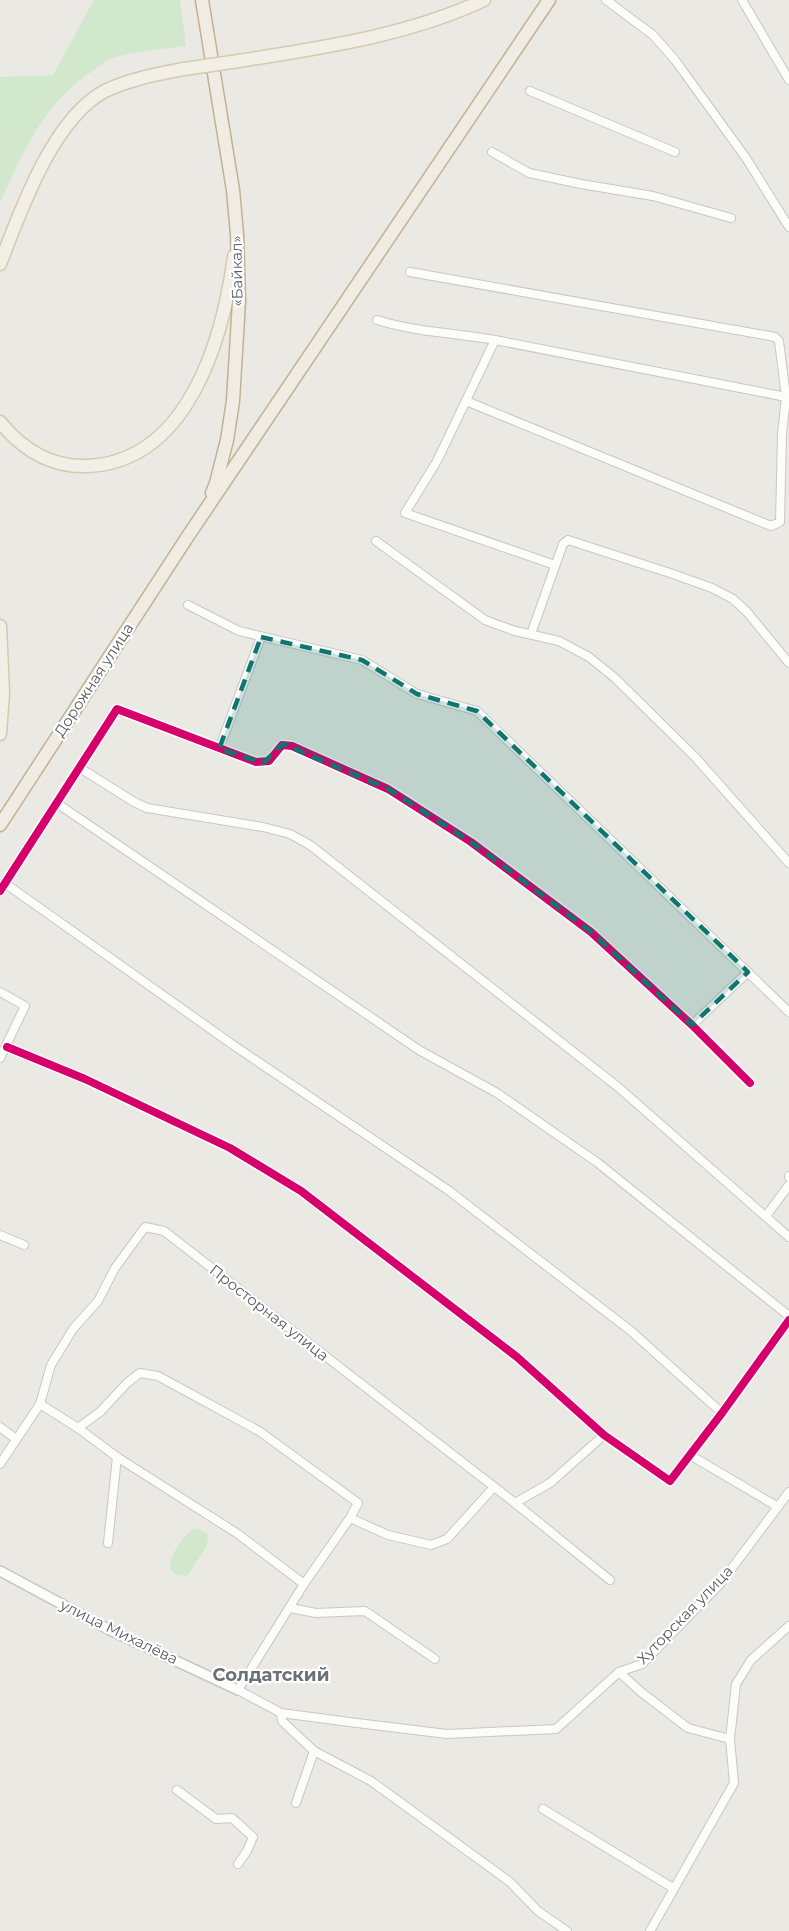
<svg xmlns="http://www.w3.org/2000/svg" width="789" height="1931" viewBox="0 0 789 1931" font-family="Montserrat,sans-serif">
<rect width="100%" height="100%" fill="#ebe9e4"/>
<g fill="#d2e8cd">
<path d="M94,0H180L186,46C162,49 136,51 113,58C106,60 100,66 94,70C44,102 23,152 0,203V77L53,75Z"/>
<path d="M198,1528L208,1535L207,1546L188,1575L184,1576L176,1575L170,1569C168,1557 186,1529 198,1528Z"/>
</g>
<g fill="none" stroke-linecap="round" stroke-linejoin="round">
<g stroke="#c7c7c7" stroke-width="10">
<g id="minor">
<path d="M606,0L653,35L675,60L746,158L789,227"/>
<path d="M742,0L789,80"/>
<path d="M530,91L675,152"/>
<path d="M492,152L529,173L581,184L653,196L731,218"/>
<path d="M410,272L775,337L779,341L786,397L782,434L780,522L771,526L466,401"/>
<path d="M377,320C415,332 456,333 495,340L786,397"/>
<path d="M495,340L437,461L405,513L555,565"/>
<path d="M376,541L485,620L515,631L559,641L589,657L615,678L695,757L789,863"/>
<path d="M188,605L239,631L362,660L417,694L477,711L789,1012"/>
<path d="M531,634L563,544L568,540L673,574L712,588L733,599L747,612L789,663"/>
<path d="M219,749L261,637"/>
<path d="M80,768L134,802L147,808L263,827L290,834L310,845L618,1087L789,1237"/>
<path d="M58,804L419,1050L497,1093L598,1163L789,1316"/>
<path d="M6,884L236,1047L448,1190L631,1331L722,1413"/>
<path d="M0,891L117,709L256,762L269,761L282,745L292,746L388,789L471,842L591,932L692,1025L750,1083"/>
<path d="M0,992L25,1006L0,1058"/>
<path d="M692,1025L748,972"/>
<path d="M7,1047L85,1079L230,1148L301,1191L517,1357L604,1435L670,1481L722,1413L789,1320"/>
<path d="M789,1176V1177"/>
<path d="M766,1216L789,1185"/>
<path d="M0,1235L24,1245"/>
<path d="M40,1404L78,1428L117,1457L238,1534L304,1584"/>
<path d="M0,1427L16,1439"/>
<path d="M78,1428L100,1412L127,1383L140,1373L158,1376L259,1431L358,1503L350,1518"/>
<path d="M690,1455L778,1507"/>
<path d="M0,1464L40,1404L51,1365L73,1329L98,1301L115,1268L145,1227L164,1231L515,1503L610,1580"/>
<path d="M494,1487L447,1539L431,1545L388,1535L350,1518L304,1584L238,1690L281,1713L357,1723L447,1734L556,1729L619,1672L642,1664L720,1584L789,1492"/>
<path d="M515,1503L550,1483L604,1435"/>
<path d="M108,1543L117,1457"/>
<path d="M290,1608L316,1613L365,1611L435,1659"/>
<path d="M619,1672L641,1692L688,1728L730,1739"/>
<path d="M281,1713L282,1721L314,1751L371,1781L510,1882L538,1911L567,1931"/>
<path d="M177,1790L216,1819L232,1818L253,1837L247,1851L238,1864"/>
<path d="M296,1803L314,1751"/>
<path d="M543,1809L673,1888"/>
<path d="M650,1931L734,1783L730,1739L736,1684L751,1660L789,1626"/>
</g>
</g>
<g stroke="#c7c7c7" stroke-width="12">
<path id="tertiary" d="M0,1571L108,1629L238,1690"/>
</g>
<g stroke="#d5c9b0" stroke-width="15">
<g id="primary">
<path d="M245,60C326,47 409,35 484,0"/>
<path d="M0,264C20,212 53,118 105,91C130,79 158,74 184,69"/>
<path d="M0,422C22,449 50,467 86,466C188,463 223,339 234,256"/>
<path d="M0,626L3,692L0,734"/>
</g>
</g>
<g stroke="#c2b192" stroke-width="15">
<g id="trunk">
<path d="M202,0L233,190L237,234L239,301L233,401L227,440L216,483L212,493"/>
<path d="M0,825L188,536L549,0"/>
</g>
</g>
<use href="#minor" stroke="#fcfcfb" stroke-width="8"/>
<use href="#tertiary" stroke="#fcfcfb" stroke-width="9"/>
<use href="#primary" stroke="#f2efe7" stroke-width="12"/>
<use href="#trunk" stroke="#f0ece4" stroke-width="12"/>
<g stroke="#d5c9b0" stroke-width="15" stroke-linecap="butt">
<path id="primary-bridge" d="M184,69L245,60"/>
</g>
<use href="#primary-bridge" stroke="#f2efe7" stroke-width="12"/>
<g stroke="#fff" stroke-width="11">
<g id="cycleway">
<path d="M0,891L117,709L256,762L269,761L282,745L292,746L388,789L471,842L591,932L692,1025L750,1083"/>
<path d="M7,1047L85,1079L230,1148L301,1191L517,1357L604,1435L670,1481L722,1413L789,1320"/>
</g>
</g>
<use href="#cycleway" stroke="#d6006c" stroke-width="8"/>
</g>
<path fill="#0f766e" fill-opacity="0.2" stroke="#0f766e" stroke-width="4.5" stroke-dasharray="12 8" stroke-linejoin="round" d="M261,637L362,660L417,694L477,711L748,972L692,1025L591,932L471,842L388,789L283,744L263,763L219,749Z"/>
<g text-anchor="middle" stroke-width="4.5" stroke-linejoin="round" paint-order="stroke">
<g font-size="15" fill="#595e63" stroke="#fff">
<text transform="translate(237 271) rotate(-91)" y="5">«Байкал»</text>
<text transform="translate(94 680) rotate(-57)" y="5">Дорожная улица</text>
<text transform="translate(269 1313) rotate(38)" y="5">Просторная улица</text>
<text transform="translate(685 1615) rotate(-46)" y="5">Хуторская улица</text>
<text transform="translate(119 1632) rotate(26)" y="5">улица Михалёва</text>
</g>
<g font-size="18" font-weight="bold" fill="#6a7075" stroke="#fff">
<text x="271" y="1681">Солдатский</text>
</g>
</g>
</svg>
